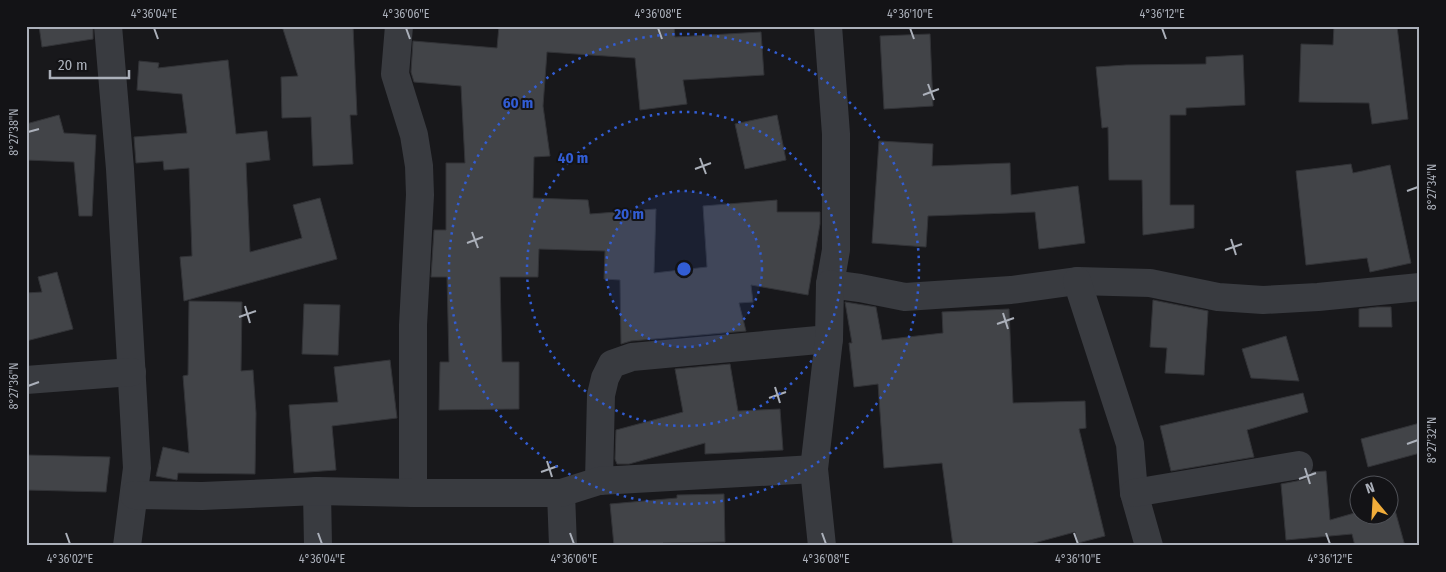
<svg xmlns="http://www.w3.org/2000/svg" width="1446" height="572" viewBox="0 0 1446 572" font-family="'Fira Sans Condensed',sans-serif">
<rect width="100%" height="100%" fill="#18181b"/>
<g fill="#424448" stroke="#323337">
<path d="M39,26H93V39L42,47Z"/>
<path d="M282,26H353L357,115H350L353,164L313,166L311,117L282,118L281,77L298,76Z"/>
<path d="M499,26H674L675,37L761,32L764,75L683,80L687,104L640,110L635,58L547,52L543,106L550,156L534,157L533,198L588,200L590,214L656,209L654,273L707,267L703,206L777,200V212H820V224L808,295L751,285L753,302L739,303L746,331L631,341L621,344L620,280L604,279L605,251L539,249L538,277H500L502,362H519V409L439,410L440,362H449L447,277H431L434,230H446V163H465L461,86L414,82L411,72L413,41L497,48Z"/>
<path d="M1334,26H1397L1408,119L1372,124L1369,103L1299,102L1301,44L1333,45Z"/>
<path d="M930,34L933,106L884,109L880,36Z"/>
<path d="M1243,55L1245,105L1186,108V115H1170V205H1194V228L1143,235L1142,180H1109L1108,127L1102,128L1096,67L1126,65L1206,64V57Z"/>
<path d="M228,60L236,134L267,131L270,160L246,163L250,252L302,238L293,205L320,198L337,259L184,301L180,257L192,256L189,168L164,170L163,161L136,163L134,137L187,133L182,94L137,90L139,61L159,63L158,68Z"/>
<path d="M59,115L64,133L96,135L92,216H79L74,162L26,160V124Z"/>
<path d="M777,115L786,160L745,169L735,124Z"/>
<path d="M879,141L933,144L932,166L1010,163L1011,195L1078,186L1085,243L1039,249L1035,212L928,216L926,247L872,243Z"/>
<path d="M1351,164L1353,173L1390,165L1411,263L1370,272L1367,258L1306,265L1296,171Z"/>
<path d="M57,272L73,329L26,341V293L42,292L38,277Z"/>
<path d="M1153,300L1208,311L1204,375L1165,373L1167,348L1150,347Z"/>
<path d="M189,301L242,302L241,371L253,370L256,413L255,474L178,473L177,480L156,476L163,447L189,453L183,376L188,375Z"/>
<path d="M845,302L876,307L882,340L943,333L942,312L1009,309L1013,403L1085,401L1086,428L1079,429L1105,536L1078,543L1075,532L1023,546H953L942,463L884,468L878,384L854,387L849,343H852Z"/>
<path d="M304,304L340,305L338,355L302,354Z"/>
<path d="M1377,307H1391L1392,327H1359V309Z"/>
<path d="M1286,336L1299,381L1251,378L1242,349Z"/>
<path d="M390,360L397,418L332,426L336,470L294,473L289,405L338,402L334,367Z"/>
<path d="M730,364L738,411L780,409L783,450L705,454V443L629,464H617L615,459L616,430L683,412L675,369Z"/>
<path d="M1303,393L1308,412L1247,430L1254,457L1171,471L1160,426Z"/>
<path d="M1420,423V453L1368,467L1361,439Z"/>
<path d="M26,455L110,457L106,492L26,490Z"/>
<path d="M1326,471L1330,520L1358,512V514H1388V504L1393,503L1405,546H1355L1352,534L1286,540L1281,484L1302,480L1309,477L1312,472Z"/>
<path d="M724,494L725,542L663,543V546H614L610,504L677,498V495Z"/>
</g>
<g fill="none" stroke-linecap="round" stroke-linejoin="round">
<g stroke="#393b40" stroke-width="28">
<path d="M108,26L120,169L137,468L127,546"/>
<path d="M399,26L395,74L414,135L419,166L420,195L413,325V493"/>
<path d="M828,26L836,134V250L830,284L860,288L905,297L1011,290L1077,281L1150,283L1218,297L1263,300L1318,297L1420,287"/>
<path d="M1077,281L1130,444L1134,493L1149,546"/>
<path d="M26,380L132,372"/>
<path d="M599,481L601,395L605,378L612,364L632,357L829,339"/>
<path d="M317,491L318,546"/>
<path d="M561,493L563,546"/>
<path d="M1134,493L1299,465"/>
<path d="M134,495L202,496L317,491L413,493H561L599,481L814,469"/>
<path d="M822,546L814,469L829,339L830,284"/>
</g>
</g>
<path fill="none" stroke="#abb0ba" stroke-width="2" d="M154,28L158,39M406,28L410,39M658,28L662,39M910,28L914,39M1162,28L1166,39M928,84L934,100M923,95L939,89M28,132L39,129M700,158L706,174M695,169L711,163M1407,191L1418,187M472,232L478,248M1231,239L1236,255M467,243L483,237M1225,250L1242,244M245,306L250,323M1003,313L1008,329M239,317L256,311M997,324L1014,318M28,386L39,382M775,387L780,403M769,398L786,392M1407,444L1418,440M547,461L552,477M1305,468L1310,484M541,472L558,466M1299,479L1316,473M66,533L70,544M318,533L322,544M570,533L574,544M822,533L826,544M1074,533L1078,544M1326,533L1330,544"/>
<circle cx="684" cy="269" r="78" fill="#325dd4" fill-opacity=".12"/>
<g fill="none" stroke="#325dd4" stroke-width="2.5" stroke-dasharray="2.5 5">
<circle cx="684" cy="269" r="78"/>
<circle cx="684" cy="269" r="157"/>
<circle cx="684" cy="269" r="235"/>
</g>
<circle cx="684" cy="269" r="8" fill="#325dd4" stroke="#131316" stroke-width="2.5"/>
<g font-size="15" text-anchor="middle" font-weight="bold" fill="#325dd4" stroke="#131316" stroke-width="4" stroke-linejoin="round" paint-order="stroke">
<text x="518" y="108">60 m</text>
<text x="573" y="163">40 m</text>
<text x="629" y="219">20 m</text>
</g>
<rect width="1446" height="572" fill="none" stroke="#131316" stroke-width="55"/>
<g transform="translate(1374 500) rotate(342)"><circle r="24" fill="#131316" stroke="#505258"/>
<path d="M0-4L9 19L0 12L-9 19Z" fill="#f1ad3a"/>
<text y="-8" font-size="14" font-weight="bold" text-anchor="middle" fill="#abb0ba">N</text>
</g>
<path d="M50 70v8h79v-8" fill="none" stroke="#abb0ba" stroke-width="2.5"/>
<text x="58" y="70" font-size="15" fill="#abb0ba" stroke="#131316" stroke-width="4" paint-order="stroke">20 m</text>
<rect x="28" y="28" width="1390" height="516" fill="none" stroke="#abb0ba" stroke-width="2"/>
<g font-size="12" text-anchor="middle" fill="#abb0ba">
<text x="154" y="18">4°36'04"E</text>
<text x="406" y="18">4°36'06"E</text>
<text x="658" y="18">4°36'08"E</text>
<text x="910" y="18">4°36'10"E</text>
<text x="1162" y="18">4°36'12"E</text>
<text transform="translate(14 132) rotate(-90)" y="4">8°27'38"N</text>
<text transform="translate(1432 187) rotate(-90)" y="4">8°27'34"N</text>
<text transform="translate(14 386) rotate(-90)" y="4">8°27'36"N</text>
<text transform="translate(1432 440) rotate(-90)" y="4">8°27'32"N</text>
<text x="70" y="563">4°36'02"E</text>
<text x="322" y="563">4°36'04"E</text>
<text x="574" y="563">4°36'06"E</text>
<text x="826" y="563">4°36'08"E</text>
<text x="1078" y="563">4°36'10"E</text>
<text x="1330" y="563">4°36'12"E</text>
</g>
</svg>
